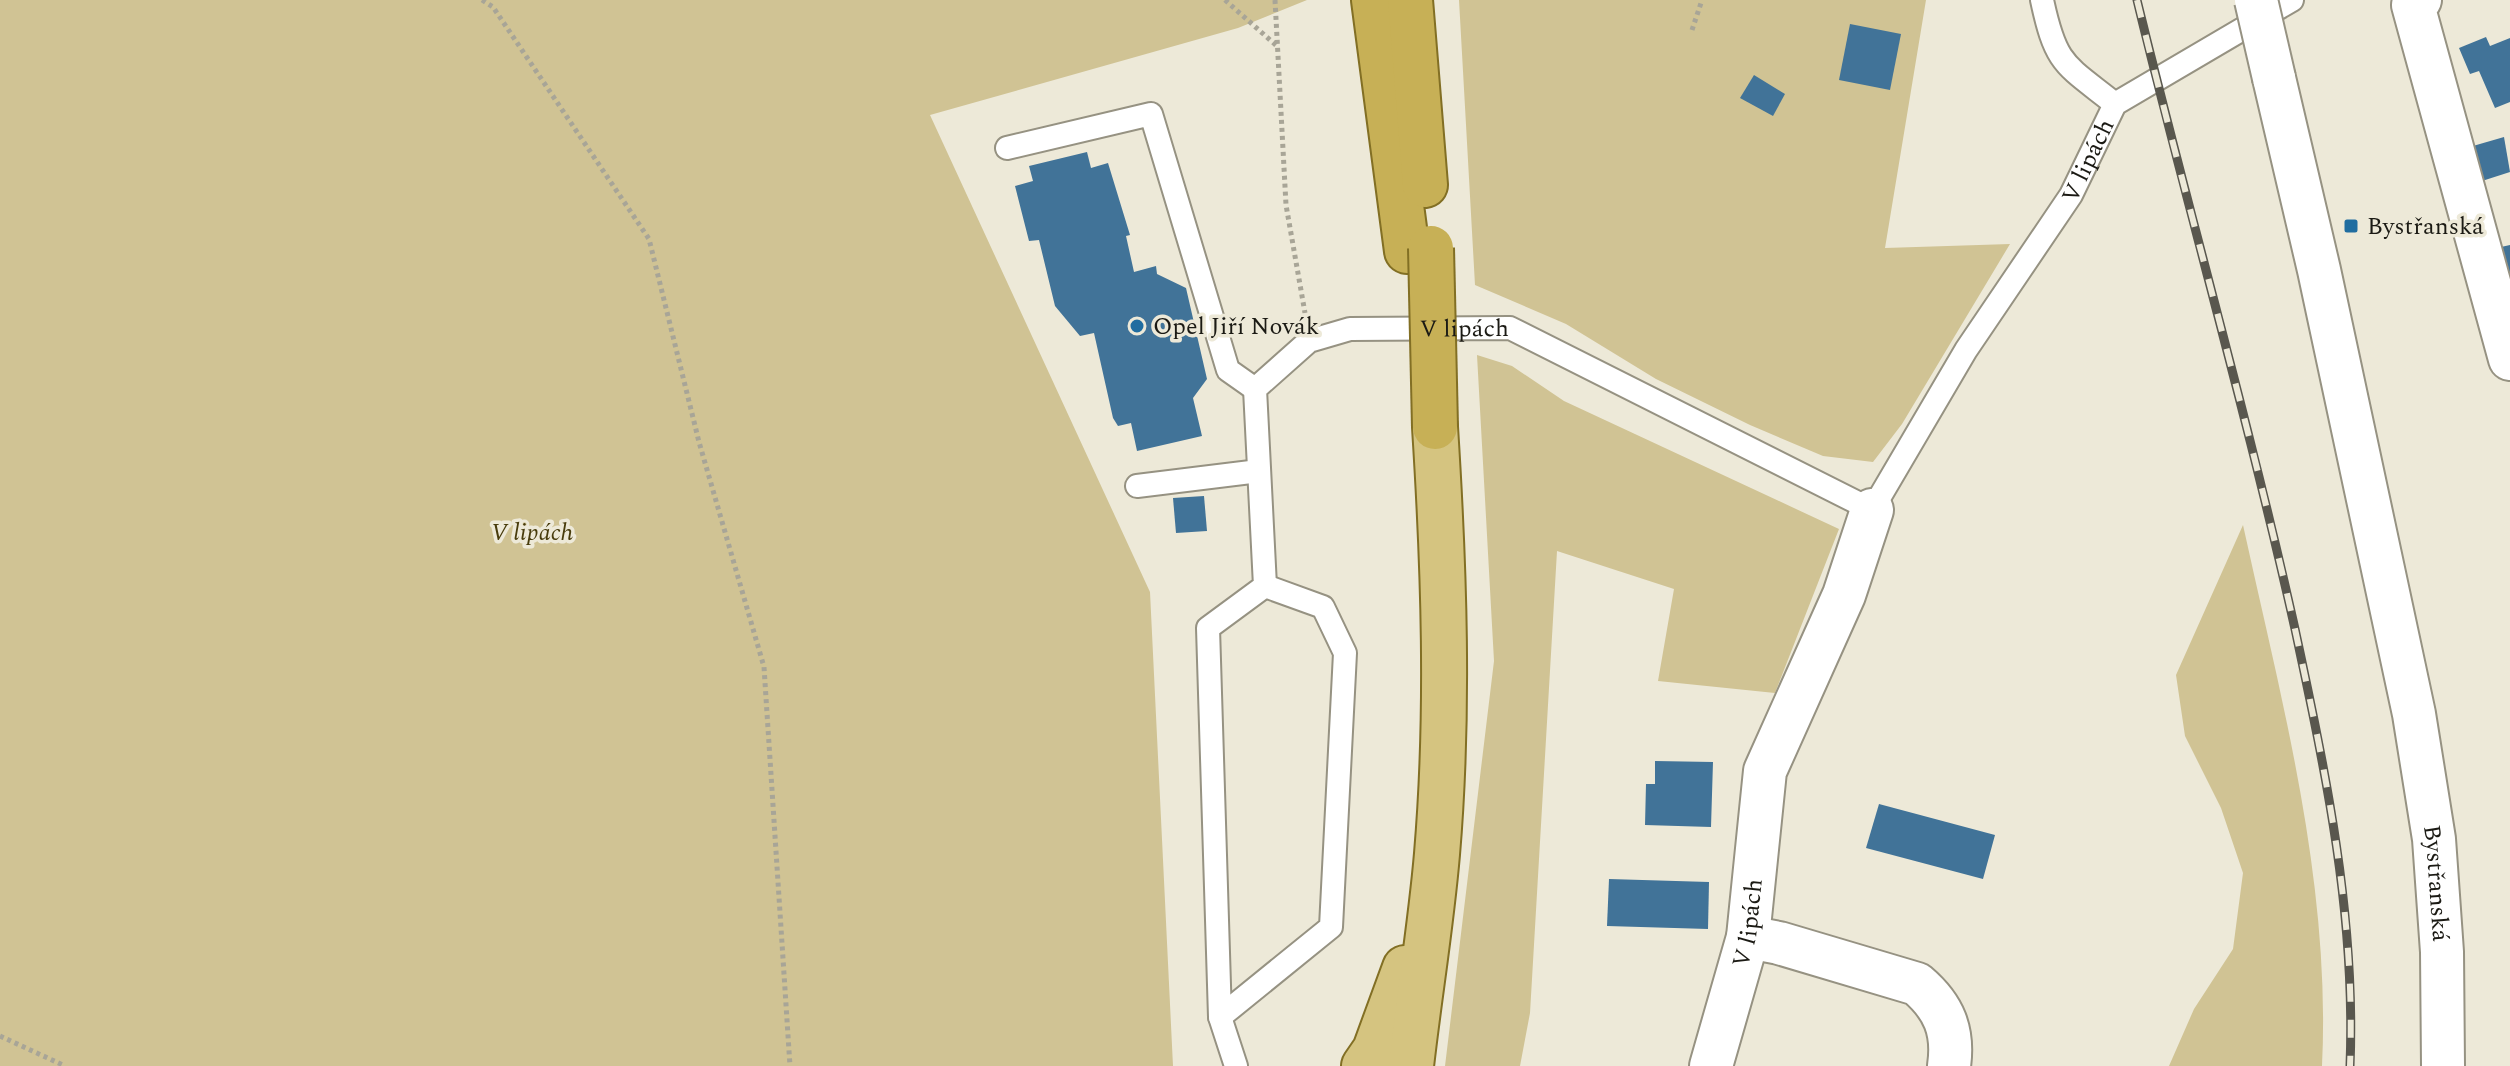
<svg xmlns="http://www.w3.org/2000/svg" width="2510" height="1066" viewBox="0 0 2510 1066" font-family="Spectral,serif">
<rect width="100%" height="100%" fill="#ede9d8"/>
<g fill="#d0c394">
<path d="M0,0H1307L1238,28L930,115L1150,592L1173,1066H0Z"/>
<path d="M1459,0H1926L1885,248L2010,244L1902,424L1873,462L1823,456L1750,425L1656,379L1566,324L1475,285Z"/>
<path d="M1477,355L1512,366L1564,401L1839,529L1775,693L1658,681L1674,589L1557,551L1530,1013L1520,1066H1445L1494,661Z"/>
<path d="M2243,525C2282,703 2331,882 2322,1066H2169L2194,1009L2233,949L2243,873L2221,808L2185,736L2176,675Z"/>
</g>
<g fill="#417398">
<path d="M1850,24L1901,34L1890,90L1839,80Z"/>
<path d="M2486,37L2490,46L2510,38V102L2495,108L2479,71L2470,74L2459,48Z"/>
<path d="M1754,75L1785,94L1773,116L1740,98Z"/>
<path d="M2504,137L2510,172L2482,181L2473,146Z"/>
<path d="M1087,152L1091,168L1108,163L1130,235L1126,236L1134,272L1156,266L1157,274L1186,288L1207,379L1193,398L1202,436L1137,451L1131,423L1118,426L1113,418L1094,333L1080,336L1055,306L1039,240L1029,241L1015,186L1033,181L1029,166Z"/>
<path d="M2510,245V278H2509L2501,247Z"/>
<path d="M1204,496L1207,531L1176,533L1173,498Z"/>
<path d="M1655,761L1713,762L1711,827L1645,825L1646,784H1655Z"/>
<path d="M1879,804L1995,835L1983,879L1866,848Z"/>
<path d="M1609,879L1709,882L1708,929L1607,926Z"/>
</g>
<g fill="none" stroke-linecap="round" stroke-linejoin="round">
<g stroke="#969282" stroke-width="26">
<g id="service">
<path d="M2042,0C2056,66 2065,64 2115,104"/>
<path d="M1007,148L1151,114L1228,370L1255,389"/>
<path d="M1137,486L1259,471"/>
<path d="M1220,1017L1331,927L1345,653L1323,607L1265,586"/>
<path id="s1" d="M1236,1066L1220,1017L1208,628L1265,586L1255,389L1309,341L1350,329L1510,328L1872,510L1966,350L2071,195L2115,104L2292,0"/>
</g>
</g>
<g stroke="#969282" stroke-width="46">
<g id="minor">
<path d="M2420,0L2413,5L2510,359"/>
<path id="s2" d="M2274,78L2319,270L2414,714L2434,839L2442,952L2443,1066"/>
<path d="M1748,937L1779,943L1917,984C1944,1007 1954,1031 1949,1066"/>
<path id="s3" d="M1711,1066L1748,937L1765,771L1844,595L1872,510"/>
</g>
</g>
<g stroke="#826f24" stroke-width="48">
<g id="primary">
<path d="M1364,1066L1375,1050L1405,968"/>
<path d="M1411,1066C1419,995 1431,925 1437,854C1449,712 1444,569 1435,427"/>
</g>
</g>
<g stroke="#826f24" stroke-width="48">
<g id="trunk">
<path d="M1374,0L1407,251"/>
<path d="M1410,0L1425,185"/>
</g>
</g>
<g stroke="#a8a597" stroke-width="5" stroke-dasharray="4 4" stroke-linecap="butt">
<path d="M482,0L493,7L649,239L699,442L764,667L790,1066"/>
<path d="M1225,0L1278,47"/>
<path d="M1275,0L1286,205L1305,313"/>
<path d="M1692,30L1702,0"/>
<path d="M0,1036L65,1066"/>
</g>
<use href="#service" stroke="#fff" stroke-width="22"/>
<use href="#minor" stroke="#fff" stroke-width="42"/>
<use href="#primary" stroke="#d5c480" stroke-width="44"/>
<use href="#trunk" stroke="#c7b056" stroke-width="44"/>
<g stroke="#59574e" stroke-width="9">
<path id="rail" d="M2137,0C2188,210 2248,418 2295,629C2326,774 2356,916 2350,1066"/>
</g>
<use href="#rail" stroke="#ede9d8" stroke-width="6" stroke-dasharray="18" stroke-linecap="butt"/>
<g stroke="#969282" stroke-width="46" stroke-linecap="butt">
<path id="minor-bridge" d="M2256,0L2274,78"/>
</g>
<g stroke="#826f24" stroke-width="48" stroke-linecap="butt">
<path id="trunk-bridge" d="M1431,248L1435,427"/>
</g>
<use href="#minor-bridge" stroke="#fff" stroke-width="42"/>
<use href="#trunk-bridge" stroke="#c7b056" stroke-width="44"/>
</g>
<g fill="#206da0" stroke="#ede9d8" stroke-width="3">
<rect x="2343" y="218" width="16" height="16" rx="4"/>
<circle cx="1137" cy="326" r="8"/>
</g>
<g text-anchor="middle" stroke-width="7" stroke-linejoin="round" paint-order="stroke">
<g font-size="24" fill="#1b1a14" stroke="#ede9d8">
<text dy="8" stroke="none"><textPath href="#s1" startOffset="1800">V lipách</textPath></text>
<text dy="8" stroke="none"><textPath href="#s1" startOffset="938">V lipách</textPath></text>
<text dy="8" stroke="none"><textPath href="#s2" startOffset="822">Bystřanská</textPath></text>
<text dy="8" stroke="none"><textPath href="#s3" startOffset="148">V lipách</textPath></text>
</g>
<g font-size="24" fill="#1b1a14" stroke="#ede9d8" text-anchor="start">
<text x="2367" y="234">Bystřanská</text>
<text x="1153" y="334">Opel Jiří Novák</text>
</g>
<g font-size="24" font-style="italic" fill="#483c0c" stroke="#ede9d8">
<text x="532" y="540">V lipách</text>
</g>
</g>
</svg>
